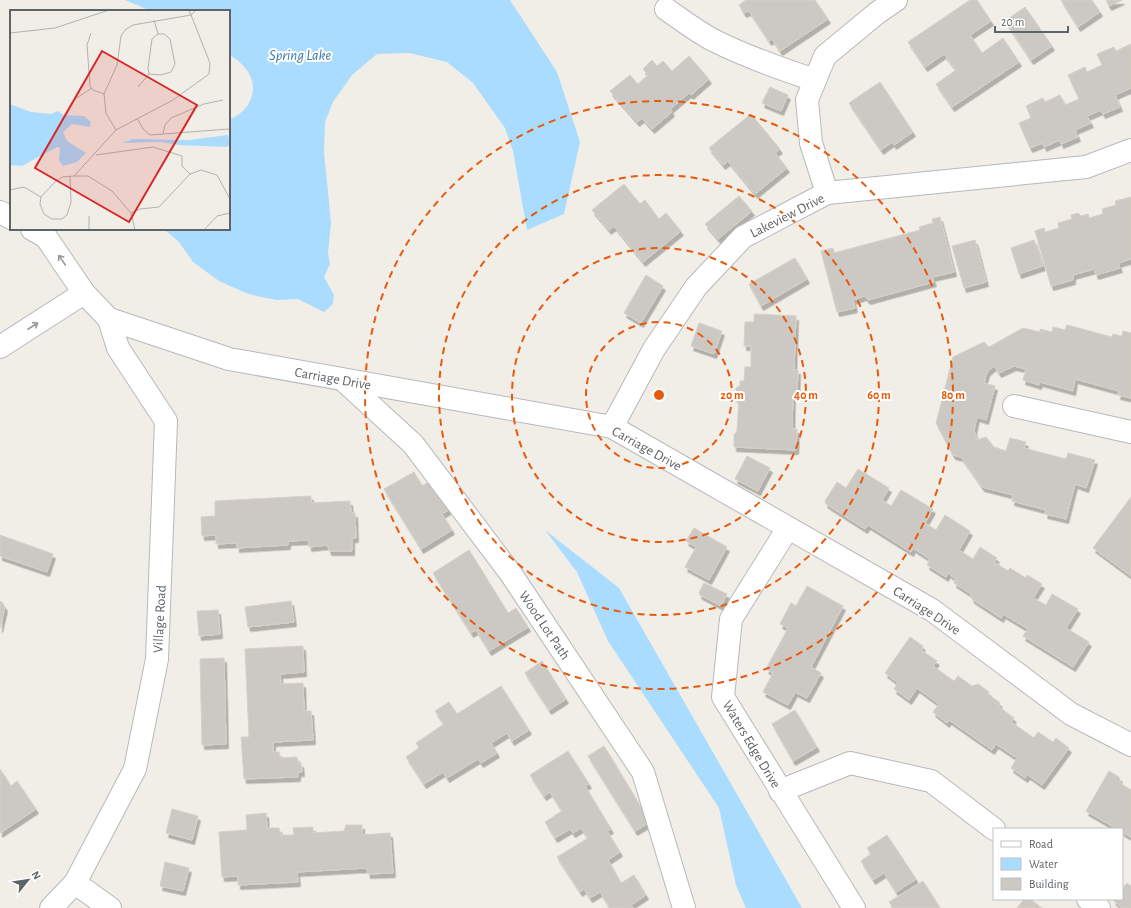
<svg xmlns="http://www.w3.org/2000/svg" width="1131" height="908" viewBox="0 0 1131 908" font-family="'Alegreya Sans',sans-serif">
<defs>
<filter id="shadow"><feDropShadow dx="2.5" dy="4.5" stdDeviation="0" flood-color="#0004"/></filter>
</defs>
<rect width="100%" height="100%" fill="#f1eee7"/>
<g fill="#a9dcff">
<path d="M125,0H510L557,72L580,142L564,214L527,230L513,151L505,128L473,83L447,62L409,53L377,54L352,75L333,102L325,122L324,152L331,223L328,253L330,264L324,277L334,295L333,304L324,312L298,299L277,300L261,297L246,293L219,281L193,262L179,242L164,229H229V120C250,112 261,88 246,69C242,63 234,58 229,54V11H154L146,9Z"/>
<path d="M545,530L619,588L802,908H746L736,885L719,808L608,641L577,572Z"/>
</g>
<g fill="#ccc9c4" stroke="#d6d0c5" filter="url(#shadow)">
<path d="M746,0H815L828,19L780,51L772,39L769,41L749,11L744,13L739,5Z"/>
<path d="M970,0H977L991,21L970,35L982,53L1003,38L1019,62L952,107L936,84L956,70L944,54L925,67L908,42Z"/>
<path d="M1061,0H1092L1100,12L1078,27Z"/>
<path d="M1106,0H1122L1109,6Z"/>
<path d="M1025,7L1052,46L1031,60L1005,21Z"/>
<path d="M1131,44V88L1115,95L1120,107L1103,114L1101,110L1087,116L1091,123L1075,130L1078,137L1061,144L1060,140L1044,147L1043,143L1030,148L1019,123L1031,118L1026,106L1043,98L1045,102L1060,95L1065,105L1079,99L1068,75L1085,67L1087,72L1102,65L1097,54L1114,47L1116,51Z"/>
<path d="M689,56L709,79L691,95L689,93L670,109L672,112L652,129L642,118L637,122L610,91L630,75L638,84L648,75L643,69L652,60L657,66L663,61L672,71Z"/>
<path d="M880,82L913,132L894,145L892,142L881,150L849,103Z"/>
<path d="M770,87L788,95L781,111L762,103Z"/>
<path d="M751,114L780,149L775,153L787,168L755,194L728,161L723,165L709,148Z"/>
<path d="M624,184L640,204L645,200L659,219L666,213L681,231L643,262L614,226L609,230L592,210Z"/>
<path d="M739,196L752,211L718,239L705,224Z"/>
<path d="M1131,197V259L1118,263L1120,268L1096,275L1094,269L1073,275V280L1051,286L1035,231L1044,228L1045,232L1059,228L1058,223L1072,219L1071,215L1078,213L1081,216L1088,214L1089,218L1103,214L1102,209L1116,205L1115,201Z"/>
<path d="M940,217L954,272L932,277L934,282L868,300L864,296L853,300L855,308L837,312L821,251L833,248L834,253L920,230L919,227L933,223L932,219Z"/>
<path d="M975,240L986,282L964,288L952,246Z"/>
<path d="M1034,240L1043,266L1019,274L1011,248Z"/>
<path d="M795,258L807,279L761,306L749,284Z"/>
<path d="M646,275L663,286L641,323L624,313Z"/>
<path d="M754,314L796,316L794,370H798L797,395L793,394L792,429H797L796,450L734,447V435L737,431L739,398H735L736,388L740,386V381H744L745,367H751V346H744L745,322H754Z"/>
<path d="M699,323L722,331L714,354L691,346Z"/>
<path d="M1067,325L1112,337L1113,334L1122,336L1123,331L1131,333V398L1118,395L1119,391L1075,379L1073,391L1040,382L1039,385L1023,380L1026,369L1014,366L999,373L994,366L987,372L984,383L995,386L986,420L977,417L974,430L977,440L986,437L994,447L1006,451L1010,438L1026,442L1024,448L1066,459L1068,453L1095,460L1086,488L1075,484L1066,519L1045,514L1046,510L1012,501L1013,495L982,487L961,457L953,455L936,423L953,357L984,342L989,347L1023,328L1040,332V329L1052,332L1053,327L1065,330Z"/>
<path d="M747,456L770,468L758,491L735,479Z"/>
<path d="M858,469L889,488L882,500L891,506L901,490L933,509L925,523L936,530L945,515L970,531L959,550L973,559L980,547L997,558L994,562L1008,571L1010,568L1026,578L1027,575L1042,584L1033,598L1046,605L1052,594L1078,609L1066,628L1089,642L1073,667L1023,636L1028,629L1003,614L1001,618L972,599L971,594L954,583L956,579L948,573L946,577L927,565L930,559L913,548L911,552L868,525L865,529L826,504L825,501L837,482L846,488Z"/>
<path d="M414,472L422,486L432,480L450,509L442,514L452,530L421,549L384,489Z"/>
<path d="M311,496V503L350,501L351,513H355L356,538H352V551H329L328,545L309,547V540L288,541V545L237,548V543L216,544V535L202,536L201,517L215,516V501Z"/>
<path d="M1131,497V576L1093,548Z"/>
<path d="M694,528L727,547L709,580L685,567L696,547L686,541Z"/>
<path d="M0,535L53,554L47,572L0,556Z"/>
<path d="M469,550L508,613L516,608L528,627L489,651L476,630L471,633L433,573Z"/>
<path d="M704,583L727,594L721,606L700,595L699,593Z"/>
<path d="M807,586L843,606L811,667L821,673L807,698L795,692L788,705L763,692L773,673L766,669L788,628L780,624L791,603L796,606Z"/>
<path d="M1,601L5,607L0,628V602Z"/>
<path d="M291,601L294,622L248,627L245,607Z"/>
<path d="M218,610L220,634L199,636L197,611Z"/>
<path d="M910,637L923,646L921,650L937,661L933,666L954,681L958,676L972,686L978,684L989,692L988,694L1000,703L998,706L1014,718L1011,722L1034,738L1038,732L1053,742L1056,738L1069,748L1042,785L1028,775L1025,778L1011,768L1017,758L996,744L992,750L949,720L947,723L933,712L939,704L917,688L909,700L894,689L898,683L885,673Z"/>
<path d="M303,646L304,672L280,674L281,684L303,683L304,711H311L313,740L273,742V752H279L280,758L297,757L298,763H301L302,772H298V777L244,779L241,737H249L245,649Z"/>
<path d="M224,658L226,744L202,745L200,659Z"/>
<path d="M542,661L566,699L549,710L525,673Z"/>
<path d="M501,686L529,730L512,741L507,733L491,743L497,753L481,763L478,759L447,778L443,772L424,784L406,757L419,748L416,743L444,724L435,711L449,702L457,714Z"/>
<path d="M795,710L817,747L793,761L772,724Z"/>
<path d="M604,746L650,822L635,831L588,756Z"/>
<path d="M568,751L589,784L585,786L611,829L607,831L620,852L608,860L621,883L634,875L646,895L631,905L633,908H610L600,892L590,898L584,889L580,892L557,857L588,838L581,828L573,833L570,829L555,838L545,822L562,811L550,792L544,796L530,775Z"/>
<path d="M0,769L11,786L17,781L36,809L0,833Z"/>
<path d="M1109,771L1119,777L1120,783L1131,790V837L1122,832V829H1117L1086,811Z"/>
<path d="M172,809L198,816L192,840L166,833Z"/>
<path d="M266,813L267,828H279L280,835H294L293,828L313,827V833L344,831L346,825H362V835L390,833L393,873L368,874L367,868L297,872L298,882L238,885V876L222,877L219,832L247,830L246,815Z"/>
<path d="M887,835L916,879L896,892L884,873L873,880L861,861L871,854L867,848Z"/>
<path d="M165,862L189,868L183,891L160,886Z"/>
<path d="M923,881L940,908H893L889,902Z"/>
<path d="M1127,883L1131,886V908H1122L1113,900L1122,899V889Z"/>
<path d="M1024,899H1030L1042,908H1017Z"/>
</g>
<g fill="none" stroke-linecap="round" stroke-linejoin="round">
<g stroke="#b7b9bd" stroke-width="24">
<g id="street">
<path d="M666,9C682,20 697,32 715,41C747,57 781,69 815,80"/>
<path d="M827,193L811,143L807,100L825,56L877,13L896,0"/>
<path d="M0,212L11,218"/>
<path d="M32,229L46,237L84,293L109,319L229,359L612,427L932,610L1071,714L1131,745"/>
<path d="M0,347L84,293"/>
<path d="M343,380L413,444L511,574L643,772L684,908"/>
<path d="M1014,406L1131,432"/>
<path d="M612,427L654,349L696,287L743,237L827,193L1086,167L1131,150"/>
<path d="M788,528L731,619L723,697L854,908"/>
<path d="M780,791L850,763L931,781L994,829"/>
<path d="M75,883L110,908"/>
<path d="M1088,899L1099,908"/>
<path d="M51,908L75,883L135,769L157,659L166,421L118,348L109,319"/>
</g>
</g>
<use href="#street" stroke="#fff" stroke-width="22"/>
</g>
<defs><path id="oneway-shaft" d="M-6 0H5M1.5-3L5.5 0L1.5 3" fill="none" stroke-width="1.6" stroke-linecap="round" stroke-linejoin="round"/></defs>
<g stroke="#969a9c">
<use href="#oneway-shaft" transform="translate(62 260) rotate(-124)"/>
<use href="#oneway-shaft" transform="translate(33 326) rotate(-33)"/>
</g>
<g fill="none" stroke="#e8590c" stroke-width="2" stroke-dasharray="7 5">
<circle cx="659" cy="395" r="73"/>
<circle cx="659" cy="395" r="147"/>
<circle cx="659" cy="395" r="220"/>
<circle cx="659" cy="395" r="294"/>
</g>
<g text-anchor="middle" stroke-width="4" stroke-linejoin="round" paint-order="stroke">
<g font-size="14" fill="#5e6367" stroke="#fff">
<text transform="translate(787 215) rotate(-27)" y="5">Lakeview Drive</text>
<text transform="translate(333 378) rotate(10)" y="5">Carriage Drive</text>
<text transform="translate(647 448) rotate(29)" y="5">Carriage Drive</text>
<text transform="translate(927 610) rotate(33)" y="5">Carriage Drive</text>
<text transform="translate(159 619) rotate(-87)" y="5">Village Road</text>
<text transform="translate(545 625) rotate(56)" y="5">Wood Lot Path</text>
<text transform="translate(752 744) rotate(59)" y="5">Waters Edge Drive</text>
</g>
<g font-size="15" font-style="italic" fill="#4077ab" stroke="#fff">
<text x="300" y="60">Spring Lake</text>
</g>
</g>
<g transform="translate(10 10)">
<rect width="220" height="220" fill="#f1eee7"/>
<path d="M0,94L21,102L41,104L48,101L53,105L74,106L81,112L80,117L62,114L53,122L57,131L76,143L67,152L53,156L49,150L50,138L47,137L12,156L0,155ZM218,125L220,135L216,137L169,135L151,132L112,133L123,129L179,130Z" fill="#a9dcff"/>
<path fill="none" stroke="#b2b2b0" stroke-width="1" d="M144,10L148,24M0,23L45,18L99,0M81,23L77,35L80,76L83,80L94,84M148,24H154L160,29L165,54L161,62L151,65L139,64L138,58L142,29ZM128,77L139,64M65,89L82,78M127,108L133,119L140,125L219,119M106,120L96,103L94,84L107,55L111,26L115,20L123,15L181,5L186,0M153,124L155,115L161,108L194,94L213,90M86,145L143,137L172,146V156L180,164M64,166H78L102,181L121,203L125,220M60,167L61,192L57,205L52,209H42L34,204L30,194L31,187L44,173L52,167L64,166L106,120L163,90L199,64L200,53L179,0M0,180L14,177L31,187M121,203L130,199L149,197L180,164L191,160L207,165L220,189M79,206V220M194,220L207,206L220,203"/>
<path fill="#d62828" fill-opacity="0.15" stroke="#d62828" stroke-width="2" d="M92,41L187,95L119,212L25,158Z"/>
<rect width="220" height="220" fill="none" stroke="#5e6367" stroke-width="2"/>
</g>
<circle cx="659" cy="395" r="6" fill="#e8590c" stroke="#fff" stroke-width="2"/>
<g font-size="12" text-anchor="middle" font-weight="bold" fill="#e8590c" stroke="#fff" stroke-width="4" stroke-linejoin="round" paint-order="stroke">
<text x="732" y="399">20 m</text>
<text x="806" y="399">40 m</text>
<text x="879" y="399">60 m</text>
<text x="953" y="399">80 m</text>
</g>
<rect x="993" y="828" width="130" height="72" fill="#ffffff" stroke="#bfc1c2"/>
<rect x="1001" y="841" width="20" height="6" fill="#ffffff" stroke="#bfc1c2"/>
<text x="1029" y="848" font-size="12" fill="#5e6367">Road</text>
<rect x="1001" y="858" width="20" height="12" fill="#a9dcff" stroke="#bfc1c2"/>
<text x="1029" y="868" font-size="12" fill="#5e6367">Water</text>
<rect x="1001" y="878" width="20" height="12" fill="#ccc9c4" stroke="#bfc1c2"/>
<text x="1029" y="888" font-size="12" fill="#5e6367">Building</text>
<g transform="translate(28 880) rotate(60)" stroke="#ffffff" stroke-width="3" paint-order="stroke">
<path d="M0-3L7 15L0 10L-7 15Z" fill="#5e6367"/>
<text y="-6" font-size="11" font-weight="bold" text-anchor="middle" fill="#5e6367">N</text>
</g>
<path d="M995 26v6h73v-6" fill="none" stroke="#5e6367" stroke-width="2"/>
<text x="1001" y="26" font-size="12" fill="#5e6367" stroke="#ffffff" stroke-width="3" paint-order="stroke">20 m</text>
</svg>
